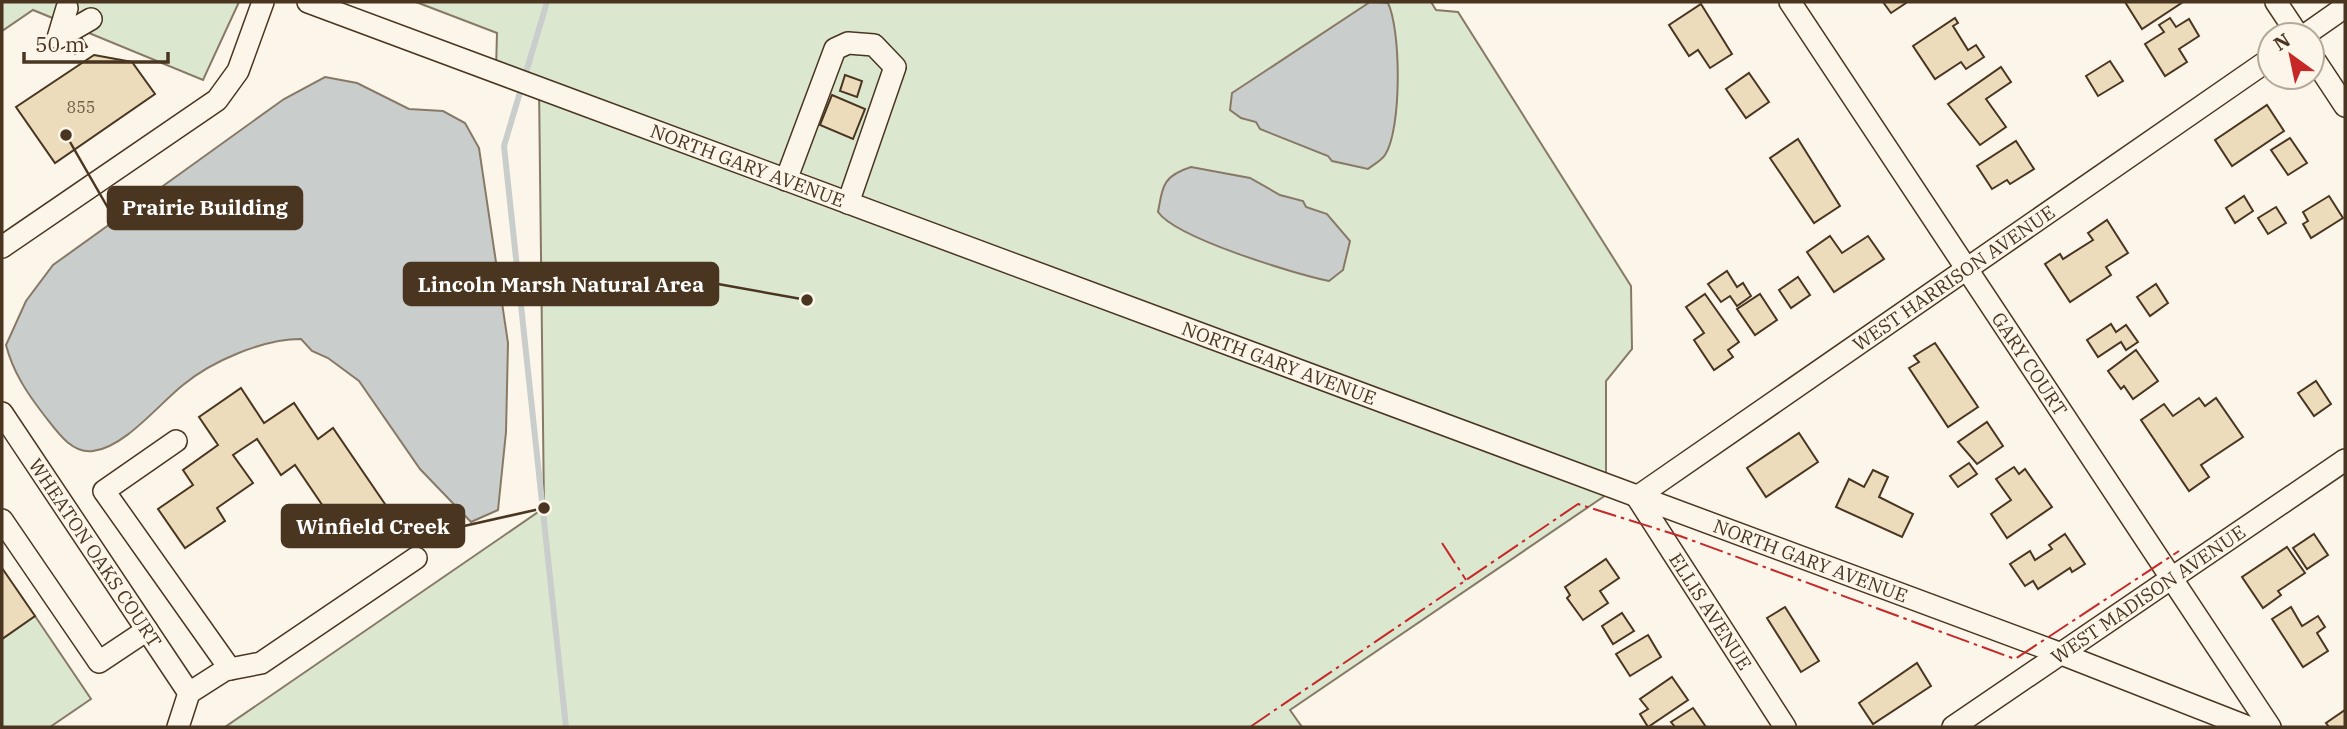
<svg xmlns="http://www.w3.org/2000/svg" width="2347" height="729" viewBox="0 0 2347 729" font-family="'IBM Plex Serif',serif">
<rect width="100%" height="100%" fill="#fbf6e9"/>
<g fill="#dce7d0" stroke="#887966" stroke-width="2">
<path d="M2,2H239L203,80L33,10L2,31Z"/>
<path d="M416,2H1431L1436,10L1458,12L1631,286L1632,349L1606,381V495L1290,710L1302,727H225L544,508L539,86L496,70L497,33Z"/>
<path d="M35,616L91,699L50,727H2V639Z"/>
</g>
<g fill="#c9cecd" stroke="#887966" stroke-width="2">
<path d="M1370,2L1388,3C1401,30 1402,129 1385,155C1382,160 1373,165 1368,169L1332,161L1328,156L1260,129L1256,122L1241,118L1230,110L1232,93Z"/>
<path d="M325,77L357,83L409,109L443,111L465,123L479,148L508,343L506,432L498,510L471,522L420,469L359,381L328,358L312,351L301,339C263,339 212,361 183,385C159,404 124,448 93,451C71,454 56,430 44,415C27,393 13,372 6,345L26,301L53,265L284,99Z"/>
<path d="M1191,167L1250,178L1280,195L1303,201L1306,207L1327,214L1350,241L1343,270L1329,281C1295,274 1176,238 1158,212C1163,185 1163,176 1191,167Z"/>
</g>
<g fill="none" stroke-linecap="round" stroke-linejoin="round">
<path stroke="#c9cecd" stroke-width="6" d="M547,2L504,146L566,727"/>
</g>
<g fill="#ecdcbc" stroke="#4a3520" stroke-width="2">
<path d="M1883,2H1906V3L1891,13Z"/>
<path d="M2125,2H2183L2142,29Z"/>
<path d="M1701,4L1732,54L1710,68L1698,50L1689,56L1669,25Z"/>
<path d="M1955,18L1958,23L1953,26L1968,50L1976,45L1984,57L1966,69L1961,62L1935,79L1913,46Z"/>
<path d="M2170,18L2176,27L2189,19L2199,36L2179,49L2187,62L2165,76L2145,44L2164,32L2159,25Z"/>
<path d="M81,37L87,47L75,54L69,44Z"/>
<path d="M94,55L132,62L155,94L55,163L16,107Z"/>
<path d="M2110,61L2123,81L2098,96L2086,76Z"/>
<path d="M2001,67L2011,82L1986,99L2006,127L1980,145L1948,104Z"/>
<path d="M1749,73L1769,102L1746,118L1726,89Z"/>
<path d="M845,75L862,81L857,97L840,91Z"/>
<path d="M832,95L865,109L853,139L820,125Z"/>
<path d="M2267,105L2284,131L2232,166L2215,140Z"/>
<path d="M2290,138L2307,163L2288,175L2271,150Z"/>
<path d="M1798,139L1840,206L1814,223L1770,158Z"/>
<path d="M2016,141L2034,169L2010,184L2007,180L1992,189L1977,166Z"/>
<path d="M2244,196L2253,211L2235,223L2226,208Z"/>
<path d="M2329,196L2343,218L2311,238L2303,224L2308,221L2303,212Z"/>
<path d="M2276,207L2286,223L2268,234L2258,218Z"/>
<path d="M2107,220L2128,253L2106,267L2111,275L2070,302L2045,264L2060,254L2063,259L2093,240L2088,233Z"/>
<path d="M1830,236L1842,253L1868,236L1884,259L1834,292L1807,252Z"/>
<path d="M1727,271L1737,287L1743,283L1751,296L1737,306L1730,296L1721,302L1708,284Z"/>
<path d="M1798,277L1810,295L1791,308L1779,290Z"/>
<path d="M2156,284L2168,303L2150,316L2137,297Z"/>
<path d="M1705,294L1739,342L1728,350L1733,357L1714,370L1694,340L1704,333L1686,307Z"/>
<path d="M1760,294L1777,320L1755,335L1737,309Z"/>
<path d="M2111,324L2116,332L2126,325L2138,342L2126,350L2121,342L2098,357L2087,340Z"/>
<path d="M1935,343L1978,407L1948,427L1909,368L1919,362L1914,356Z"/>
<path d="M2136,350L2158,381L2133,399L2124,386L2121,389L2108,371Z"/>
<path d="M2316,381L2331,404L2314,416L2298,393Z"/>
<path d="M241,388L264,423L294,403L318,439L333,428L387,507L344,537L295,465L281,475L257,439L233,455L253,483L217,508L225,521L185,548L158,509L193,485L183,470L218,445L199,417Z"/>
<path d="M2199,398L2205,406L2216,398L2243,437L2201,465L2209,477L2189,491L2141,420L2164,404L2173,416Z"/>
<path d="M1987,422L2003,446L1977,464L1958,442Z"/>
<path d="M1799,433L1818,462L1766,497L1747,468Z"/>
<path d="M1969,463L1977,474L1958,487L1950,476Z"/>
<path d="M2014,467L2019,474L2025,469L2052,507L2007,538L1991,514L2011,500L1996,479Z"/>
<path d="M1873,470L1888,477L1879,497L1913,514L1902,537L1836,507L1849,479L1864,487Z"/>
<path d="M2065,534L2085,564L2072,572L2070,568L2038,589L2033,581L2025,586L2010,564L2030,551L2035,560L2052,549L2049,545Z"/>
<path d="M2314,534L2328,555L2307,569L2293,548Z"/>
<path d="M2287,547L2305,573L2278,591L2281,595L2263,608L2242,577Z"/>
<path d="M1606,559L1619,578L1600,591L1608,603L1583,620L1567,598L1570,595L1565,587Z"/>
<path d="M2,568L35,616L2,639Z"/>
<path d="M1785,607L1819,661L1801,672L1767,618Z"/>
<path d="M2291,607L2302,626L2318,616L2325,627L2317,633L2328,651L2303,667L2272,619Z"/>
<path d="M1622,613L1634,631L1613,644L1602,626Z"/>
<path d="M1648,635L1661,657L1630,676L1616,654Z"/>
<path d="M1917,663L1931,686L1873,724L1859,703Z"/>
<path d="M1672,677L1688,700L1648,727L1640,714L1648,709L1640,699Z"/>
<path d="M1693,708L1706,727H1675L1671,722Z"/>
<path d="M2345,710V727H2329L2326,723Z"/>
</g>
<g fill="none" stroke-linecap="round" stroke-linejoin="round">
<g stroke="#4a3520" stroke-width="24">
<g id="minor">
<path id="s1" d="M308,2L2059,653L2248,727"/>
<path id="s2" d="M1790,2L2270,727"/>
<path d="M2276,2L2298,35"/>
<path d="M67,8L58,38L91,19"/>
<path d="M2305,35L2345,7"/>
<path d="M2312,56L2345,106"/>
<path d="M786,180L835,49L848,43L874,45L895,67L848,203"/>
<path d="M2,247L217,100L238,71L263,2"/>
<path id="s3" d="M2,413L189,693"/>
<path d="M176,441L104,491L230,669"/>
<path id="s4" d="M1637,497L2270,59"/>
<path id="s5" d="M1637,497L1785,727"/>
<path d="M2,520L99,662L147,630"/>
<path d="M178,727L189,693L225,670L261,663L416,558"/>
<path id="s6" d="M1953,727L2345,460"/>
</g>
</g>
<use href="#minor" stroke="#fbf6e9" stroke-width="21"/>
<g stroke="#c62828" stroke-width="2" stroke-dasharray="24 5 3.5 5" stroke-linecap="butt">
<path d="M1442,543L1466,580"/>
<path d="M1250,727L1578,504L1680,536L2015,659L2179,551"/>
</g>
</g>
<g text-anchor="middle" stroke-width="5" stroke-linejoin="round" paint-order="stroke">
<g font-size="16" fill="#725f47">
<text x="81" y="113">855</text>
</g>
<g font-size="19" fill="#4a3520" stroke="#fbf6e9">
<text dy="7" stroke="none"><textPath href="#s1" startOffset="469">NORTH GARY AVENUE</textPath></text>
<text dy="7" stroke="none"><textPath href="#s4" startOffset="385">WEST HARRISON AVENUE</textPath></text>
<text dy="7" stroke="none"><textPath href="#s1" startOffset="1036">NORTH GARY AVENUE</textPath></text>
<text dy="7" stroke="none"><textPath href="#s2" startOffset="434">GARY COURT</textPath></text>
<text dy="7" stroke="none"><textPath href="#s3" startOffset="168">WHEATON OAKS COURT</textPath></text>
<text dy="7" stroke="none"><textPath href="#s1" startOffset="1603">NORTH GARY AVENUE</textPath></text>
<text dy="7" stroke="none"><textPath href="#s6" startOffset="236">WEST MADISON AVENUE</textPath></text>
<text dy="7" stroke="none"><textPath href="#s5" startOffset="136">ELLIS AVENUE</textPath></text>
</g>
</g>
<path fill="none" stroke="#4a3520" stroke-width="2.5" d="M66 135L108 208M807 300L718 284M544 508L464 526"/>
<g fill="#4a3520" stroke="#fbf6e9" stroke-width="2.5">
<circle cx="66" cy="135" r="7"/>
<circle cx="807" cy="300" r="7"/>
<circle cx="544" cy="508" r="7"/>
</g>
<g fill="#4a3520" stroke="#4a3520" stroke-width="2.5">
<rect x="108" y="187" width="194" height="42" rx="7"/>
<rect x="404" y="263" width="314" height="42" rx="7"/>
<rect x="282" y="505" width="182" height="42" rx="7"/>
</g>
<g font-size="21" text-anchor="middle" font-weight="bold" fill="#fff">
<text x="205" y="215">Prairie Building</text>
<text x="561" y="292">Lincoln Marsh Natural Area</text>
<text x="373" y="534">Winfield Creek</text>
</g>
<rect width="2347" height="729" fill="none" stroke="#4a3520" stroke-width="7"/>
<g transform="translate(2291 56) rotate(327)"><circle r="33" fill="#fbf6e9" stroke="#b4a999" stroke-width="2"/>
<path d="M0-5L12 26L0 18L-12 26Z" fill="#c62828"/>
<text y="-10" font-size="19" font-weight="bold" text-anchor="middle" fill="#4a3520">N</text>
</g>
<path d="M24 52v10h144v-10" fill="none" stroke="#4a3520" stroke-width="3.5"/>
<text x="35" y="52" font-size="21" fill="#4a3520" stroke="#fbf6e9" stroke-width="5" paint-order="stroke">50 m</text>
</svg>
